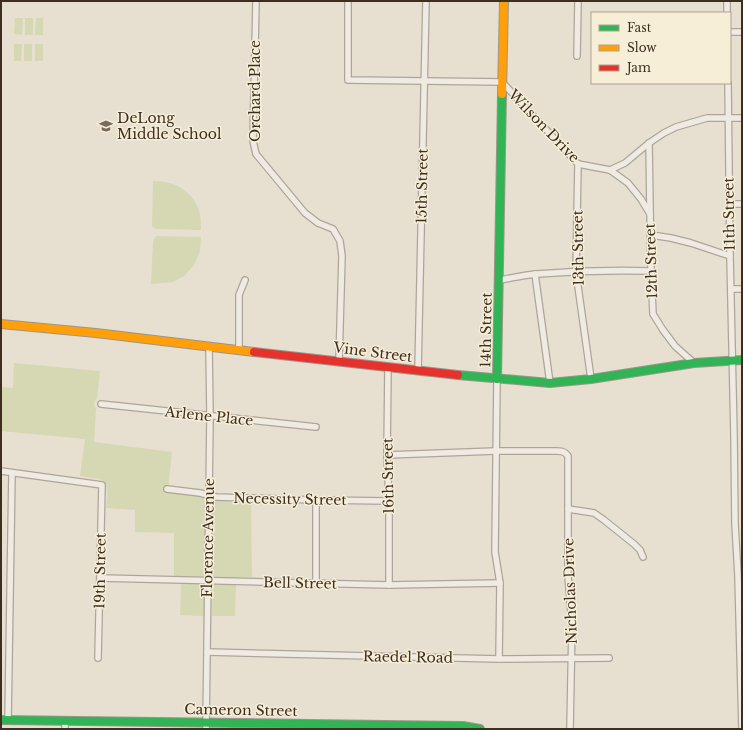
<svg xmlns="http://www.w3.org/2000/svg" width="743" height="730" viewBox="0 0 743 730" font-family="'Libre Baskerville',serif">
<rect width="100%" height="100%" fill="#e7e0d1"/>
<g fill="#d6d7b3">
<path d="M15,18H23L22,35L14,34Z"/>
<rect x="25" y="18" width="8" height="17"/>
<path d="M36,18H43V35H35Z"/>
<path d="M14,44H22L21,61H14Z"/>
<rect x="24" y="44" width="8" height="17"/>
<rect x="35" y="44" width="8" height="17"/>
<path d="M153,181C157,181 161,181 165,182C180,184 193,195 198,208C201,215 201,223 201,230L156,229L152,226Z"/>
<path d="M156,236L201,237L200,251L194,265L184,276L173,282L151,284L153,241Z"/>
<path d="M14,363L100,371L97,398L94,403V406L96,408L94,442L172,452L168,491L203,496L205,497V573L203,576L174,577V533L135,532V510L106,508C107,498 110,484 100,479L80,476L85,439L1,431V387L13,388Z"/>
<path d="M216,501L251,502L252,577H216L213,576L212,566L213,506V503Z"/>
<path d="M181,584H199L204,586V616L180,615Z"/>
<path d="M216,584H236L235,616H212V588L213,586Z"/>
</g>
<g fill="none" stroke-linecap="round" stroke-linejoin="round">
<g stroke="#ada599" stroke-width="8">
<g id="street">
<path d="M256,1L253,141L256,154L305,213L318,223L333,229L340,241L342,256L339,361"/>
<path d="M348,1V80L502,82L578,164L610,170L628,183L641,199L650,214"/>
<path d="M727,1V13"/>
<path d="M730,32H742"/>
<path d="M577,56L578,1"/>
<path d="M728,83L730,256L734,436L735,524L738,576L742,729"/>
<path d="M649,143L651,271L653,314L663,330L675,346L694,363"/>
<path d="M578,164L576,272L591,379"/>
<path d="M610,170L625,163L649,143L664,133L676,127L707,118H742"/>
<path d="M729,204H742"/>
<path d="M651,235L671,238L691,243L730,256"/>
<path d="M535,274L550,383"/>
<path d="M500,280C512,278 524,275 537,274C575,271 613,270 651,271"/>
<path d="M731,289H742"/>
<path d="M239,350V295L245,280"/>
<path d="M388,367L387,455L389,501V585"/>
<path d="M418,371L426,1"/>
<path d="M497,379L495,552L500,583L499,659"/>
<path d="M101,404L316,427"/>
<path d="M387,455L496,451H552C559,451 564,450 568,456V576L572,625L570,729"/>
<path d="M1,471L102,485L98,658"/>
<path d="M167,489L200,493L216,497L316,500L389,501"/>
<path d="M568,509L588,512L594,513L604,520L634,544L640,550L643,557"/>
<path d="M100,578L389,585L500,583"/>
<path d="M316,583V500"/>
<path d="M207,652L499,659L609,658"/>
<path d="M8,720L12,473"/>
<path d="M65,729V721"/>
<path d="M206,729L210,416L209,346"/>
</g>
</g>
<g stroke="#9c958a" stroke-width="10">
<g id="fast">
<path d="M458,375L550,383L591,379L694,363L742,360"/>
<path d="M497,379L502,94"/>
<path d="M1,720L463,726L480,729"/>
</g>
</g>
<g stroke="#9c958a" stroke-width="10">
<g id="slow">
<path d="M502,94L504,1"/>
<path d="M1,324L96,333L254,352"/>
</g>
</g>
<g stroke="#9c958a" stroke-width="10">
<path id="jam" d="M254,352L458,375"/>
</g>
<use href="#street" stroke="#efebe3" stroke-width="5.5"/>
<use href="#fast" stroke="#30b455" stroke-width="8"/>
<use href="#slow" stroke="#ff9f0a" stroke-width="8"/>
<use href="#jam" stroke="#e5322d" stroke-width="8"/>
</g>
<defs>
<g id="school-bare" transform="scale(1.08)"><path d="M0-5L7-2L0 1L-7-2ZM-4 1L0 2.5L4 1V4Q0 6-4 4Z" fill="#786c5e" stroke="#f7eed8" stroke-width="2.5" paint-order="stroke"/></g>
</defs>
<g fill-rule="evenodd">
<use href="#school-bare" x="106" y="126"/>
</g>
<g text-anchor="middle" stroke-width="3" stroke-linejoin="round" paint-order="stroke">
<g font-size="14" fill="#3d2e20" stroke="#f7eed8">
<text transform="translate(255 91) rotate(-90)" y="5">Orchard Place</text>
<text transform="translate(544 126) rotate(46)" y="5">Wilson Drive</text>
<text transform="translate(422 186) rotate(-89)" y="5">15th Street</text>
<text transform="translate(729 214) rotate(-91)" y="5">11th Street</text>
<text transform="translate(578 248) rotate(-91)" y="5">13th Street</text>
<text transform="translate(651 261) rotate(-92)" y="5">12th Street</text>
<text transform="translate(486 330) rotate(-89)" y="5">14th Street</text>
<text transform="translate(373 352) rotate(7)" y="5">Vine Street</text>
<text transform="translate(209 416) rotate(6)" y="5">Arlene Place</text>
<text transform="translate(388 476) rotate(-91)" y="5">16th Street</text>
<text transform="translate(290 499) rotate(1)" y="5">Necessity Street</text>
<text transform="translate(208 538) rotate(-89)" y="5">Florence Avenue</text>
<text transform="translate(100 571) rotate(-89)" y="5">19th Street</text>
<text transform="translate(300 583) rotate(1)" y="5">Bell Street</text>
<text transform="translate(570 591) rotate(-92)" y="5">Nicholas Drive</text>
<text transform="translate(408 657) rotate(1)" y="5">Raedel Road</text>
<text transform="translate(241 710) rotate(1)" y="5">Cameron Street</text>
</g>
<g font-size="14" fill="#3d2e20" stroke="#f7eed8" text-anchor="start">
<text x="117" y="123">DeLong<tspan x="117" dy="16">Middle School</tspan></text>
</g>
</g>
<rect width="743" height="730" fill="none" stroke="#3d2e20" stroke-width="4"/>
<rect x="591" y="12" width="140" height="72" fill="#f7eed8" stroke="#ada18e"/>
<rect x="599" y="25" width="20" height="6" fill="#30b455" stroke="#ada18e"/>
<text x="627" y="32" font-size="12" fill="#3d2e20">Fast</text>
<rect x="599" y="45" width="20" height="6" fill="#ff9f0a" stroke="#ada18e"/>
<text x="627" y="52" font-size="12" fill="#3d2e20">Slow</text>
<rect x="599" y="65" width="20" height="6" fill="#e5322d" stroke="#ada18e"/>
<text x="627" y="72" font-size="12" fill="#3d2e20">Jam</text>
</svg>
